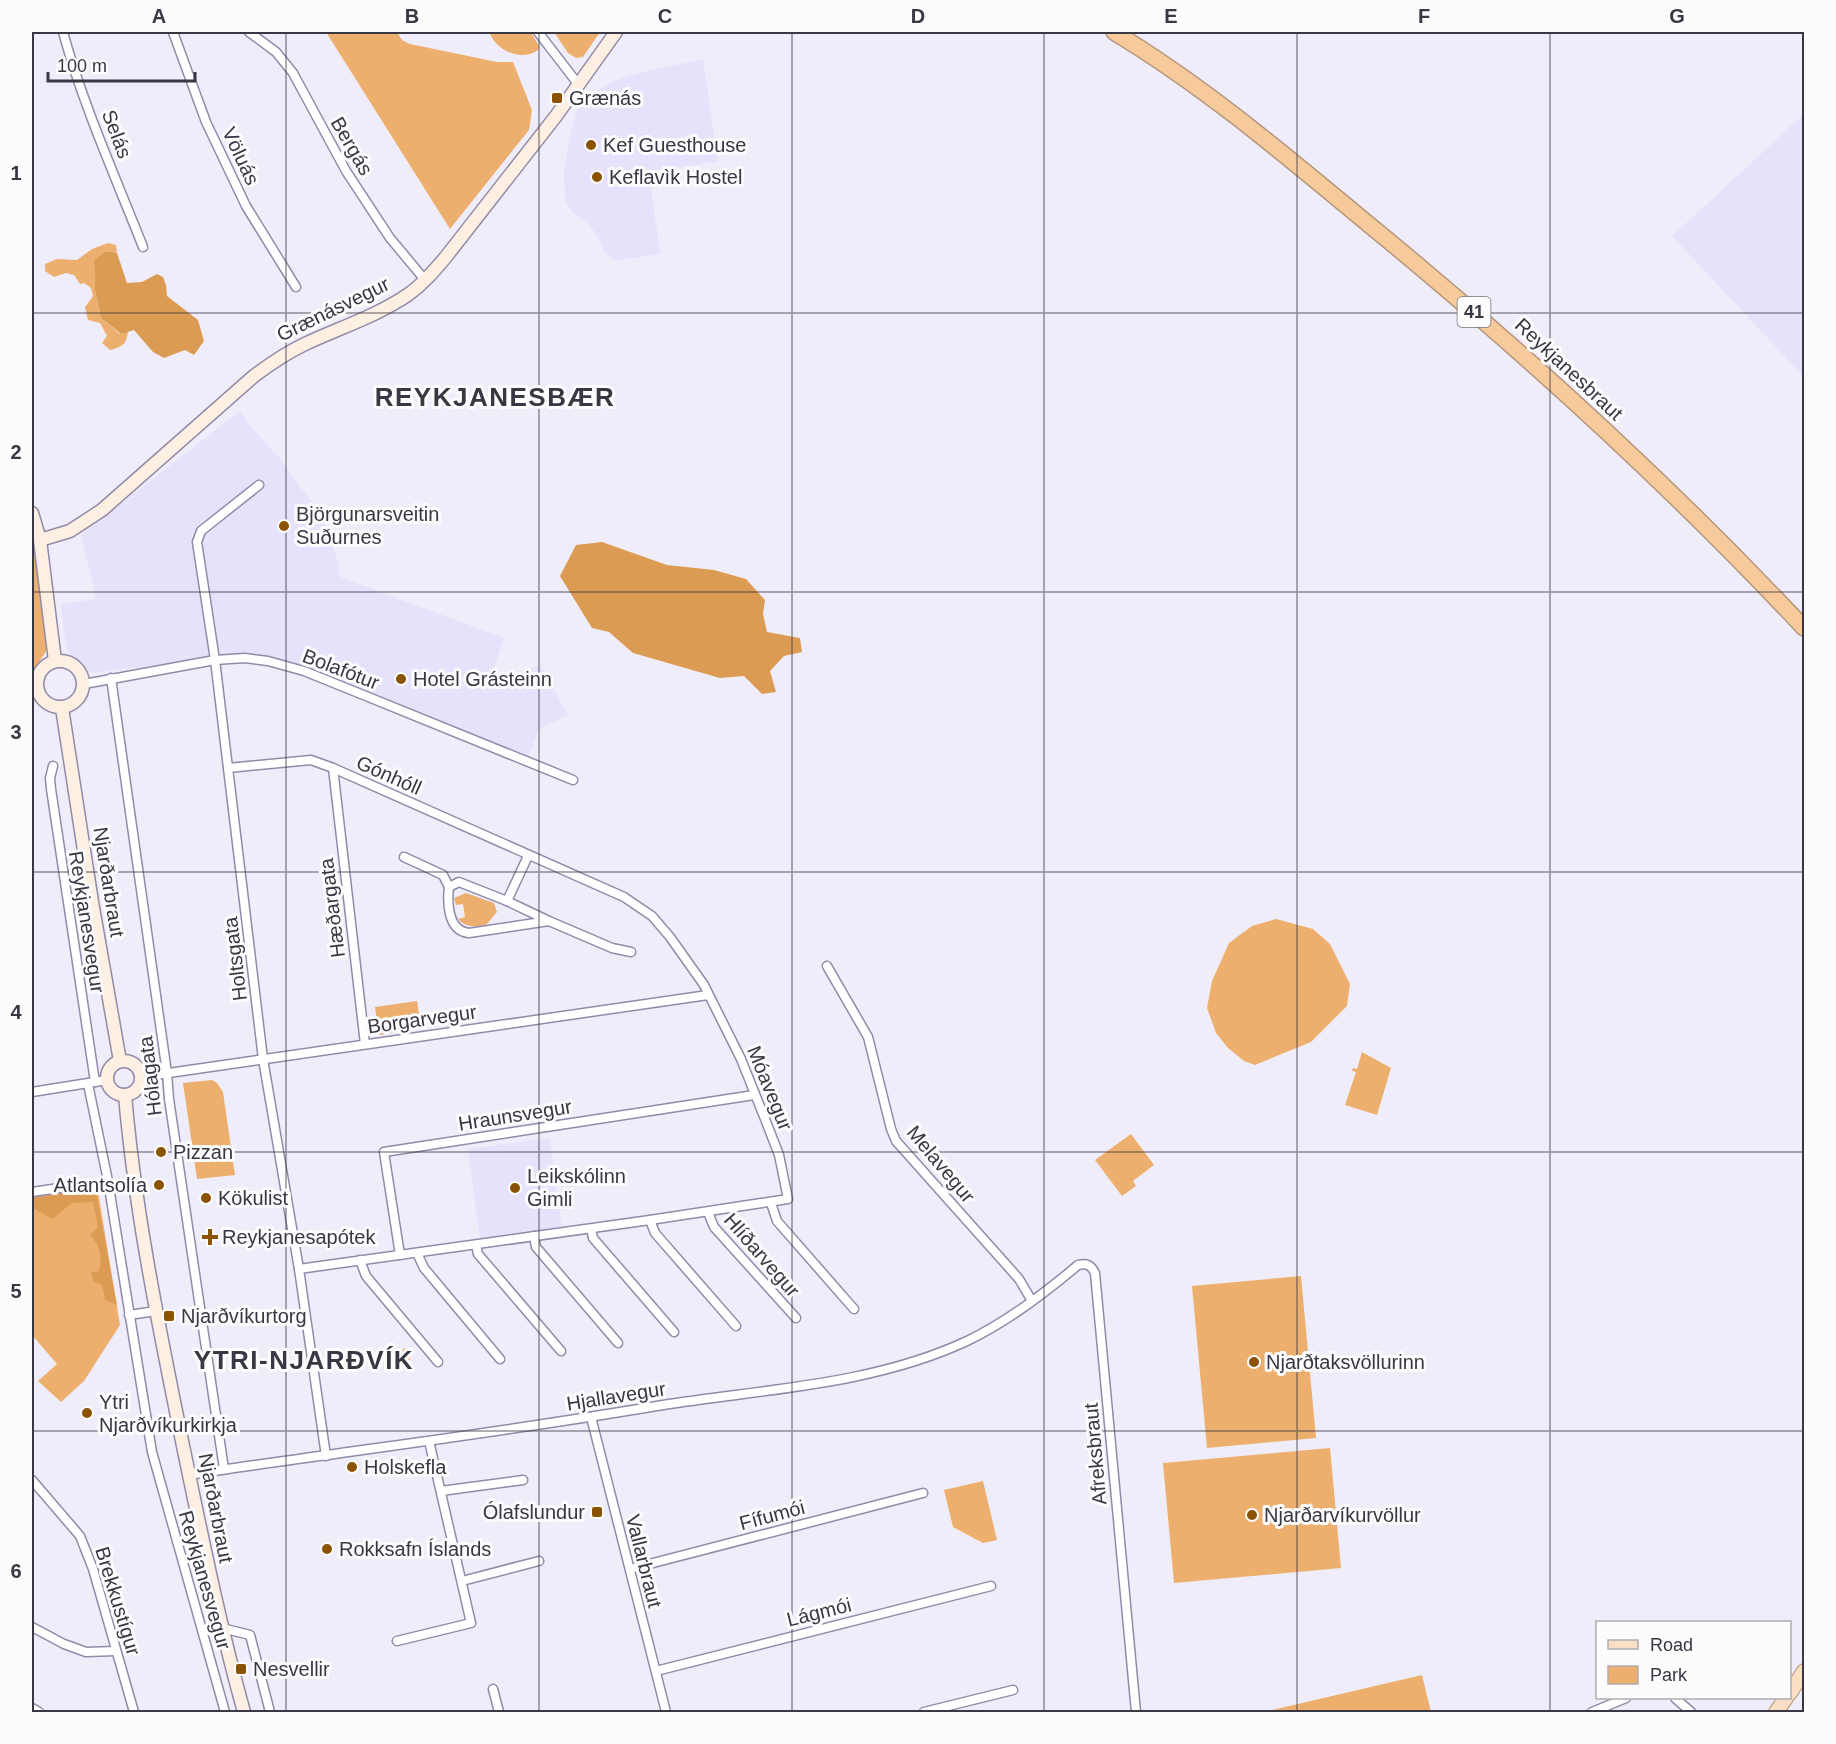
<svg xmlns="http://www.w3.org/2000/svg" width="1836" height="1744" viewBox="0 0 1836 1744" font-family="Arial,sans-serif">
<rect width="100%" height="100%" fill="#f0edfa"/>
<g fill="#e7e2fb">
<path d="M703,59L718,162L649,171L660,254L615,261L604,252L600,241L590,225L572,212L565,199L564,172L569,140L578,107L593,93L616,80L643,72Z"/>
<path d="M1804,114V377L1672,236Z"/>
<path d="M240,411L250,426L283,462L326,523L337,559L340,577L504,638L492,675L506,684L540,664L568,715L539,729L527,759L264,657L233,655L92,673L74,661L68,652L65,641L61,604L96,599L81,535Z"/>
<path d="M550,1138L562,1228L480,1239L468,1149Z"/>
</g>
<g fill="#ecaf6d">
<path d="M326,32H397L402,40L410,44L497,62H513L532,110L529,130L450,229Z"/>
<path d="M489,32H531L539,46L538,50C526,59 507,55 497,44C493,41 491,35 489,32Z"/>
<path d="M554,32H600L583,57L576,58L568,53Z"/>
<path d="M108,243L116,245L117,253L106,251L94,260L95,291L101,318L120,334L128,331C127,344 122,347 110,350L102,343L107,336L100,323L88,320L85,307L93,296L91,288L84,283L80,284L74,275L66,273L54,277L45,271V264L57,259L77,260L92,249Z"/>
<path d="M32,528L35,538L49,646L32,674Z"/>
<path d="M466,893L494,903L497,912L486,925C475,927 466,928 458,919L465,917L463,904L456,905L454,898Z"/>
<path d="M1276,919L1313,929L1330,944L1350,984L1347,1006L1311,1042L1255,1065L1244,1061L1228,1048L1216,1033L1207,1008L1212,981L1229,943L1252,926Z"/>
<path d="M417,1001L421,1029L379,1035L375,1007Z"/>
<path d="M1362,1052L1391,1068L1377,1115L1345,1105L1356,1072L1352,1071L1353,1068L1357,1069Z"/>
<path d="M212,1080L217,1083L223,1092L235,1175L197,1179L183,1083Z"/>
<path d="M1131,1134L1154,1165L1133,1181L1136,1186L1122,1196L1095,1160Z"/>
<path d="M98,1191L120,1325L84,1381L61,1402L38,1381L57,1364L32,1335V1197Z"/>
<path d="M1301,1276L1316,1438L1207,1448L1192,1286Z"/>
<path d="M407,1348L410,1360L389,1366L385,1354Z"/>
<path d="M1330,1448L1341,1568L1174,1583L1163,1463Z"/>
<path d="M983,1481L997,1540L983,1543L953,1527L944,1490Z"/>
<path d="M1422,1675L1431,1712H1268V1711Z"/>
</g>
<g fill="#dc9b52">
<path d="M106,251L117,253L127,283L142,282L157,274L163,277L166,285L167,296L198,320L204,341L194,355L185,350L164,358L153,352L134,330L121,334L101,318L95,291L94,260Z"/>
<path d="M602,542L667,565L714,570L746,579L765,600L763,614L767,632L800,638L802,652L784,656L770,671L776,692L762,694L744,676L720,678L633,653L609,632L592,628L560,576L576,545Z"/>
<path d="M95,1186L117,1305L105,1300L102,1285L94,1282L91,1273L99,1271C102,1257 101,1246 90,1235L98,1227L93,1202L72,1203L52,1219L35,1209H32V1198Z"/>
</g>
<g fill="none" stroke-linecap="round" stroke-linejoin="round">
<g stroke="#918aa9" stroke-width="11">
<g id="street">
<path d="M63,32C83,105 115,176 143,247"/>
<path d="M173,32L206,122L246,206L296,287"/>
<path d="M249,32L276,52L293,73L346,171L390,238L425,280"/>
<path d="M538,32L578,84"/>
<path d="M259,485L201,531L197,542L215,660L263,1059L299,1269L326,1456"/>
<path d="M111,678L167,1073L169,1099L224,1469"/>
<path d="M84,684L215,660L245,658L268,661L304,671L361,694L573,780"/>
<path d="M32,691L37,690"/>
<path d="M53,766L50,778L51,789L95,1082"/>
<path d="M228,768L311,760L333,768L624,897L652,916L670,937L704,985L741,1059L767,1124L779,1155L788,1199L650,1220L299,1269"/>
<path d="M333,768L365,1044"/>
<path d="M404,857L443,875L449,887"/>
<path d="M459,882L507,901L549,921L469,933C448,931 447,904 449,887Z"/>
<path d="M507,901L528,856"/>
<path d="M549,921L612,948L631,952"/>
<path d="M827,966L868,1037L891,1129L896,1141L1019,1279L1032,1301"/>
<path d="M141,1077L708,995"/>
<path d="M88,1084L108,1181L152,1452L225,1712"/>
<path d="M32,1092L107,1080"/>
<path d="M32,1192L66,1187"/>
<path d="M771,1203L777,1221L854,1309"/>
<path d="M708,1212L714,1227L796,1318"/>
<path d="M650,1220L655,1233L736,1326"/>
<path d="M591,1229L593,1238L674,1332"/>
<path d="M534,1236L536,1247L618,1343"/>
<path d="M476,1245L478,1254L561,1351"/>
<path d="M417,1253L424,1268L500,1359"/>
<path d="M400,1255L384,1152L754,1095"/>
<path d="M360,1260L366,1276L438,1362"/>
<path d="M129,1315L156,1311"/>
<path d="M591,1417L666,1712"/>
<path d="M189,1475C244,1466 300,1459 355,1451C458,1437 561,1422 663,1405C764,1389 873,1385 967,1341C1007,1322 1045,1293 1078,1265C1087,1263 1091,1265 1095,1273L1136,1712"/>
<path d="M32,1480L80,1536L93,1569L134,1712"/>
<path d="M441,1491L523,1480"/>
<path d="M630,1569L923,1493"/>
<path d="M462,1581L539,1561"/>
<path d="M32,1627L64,1644L86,1652L116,1651"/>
<path d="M222,1628L250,1635L270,1712"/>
<path d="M397,1641L471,1623L429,1441"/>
<path d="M656,1671L991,1586"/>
<path d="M493,1689L499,1712"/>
<path d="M1675,1698L1691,1712"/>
<path d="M32,1708L39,1712"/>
<path d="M924,1712L1013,1690"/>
<path d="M1592,1712L1626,1698"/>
</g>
</g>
<g stroke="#918aa9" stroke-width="15">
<g id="secondary">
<path d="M32,513L40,540L55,661"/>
<path d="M40,540L70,531L102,510L254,376C270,364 286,353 305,344C339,328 377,316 409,294C423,284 434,271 445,258L556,116L616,32"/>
<circle cx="60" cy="684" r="23"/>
<path d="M62,708L92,902L120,1061"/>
<circle cx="124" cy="1078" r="17"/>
<path d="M125,1095C135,1212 159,1327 182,1441C201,1532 219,1623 244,1712"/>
</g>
</g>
<g stroke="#b5977d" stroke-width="16">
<g id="primary">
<path d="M1790,1693L1804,1671"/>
<path d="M1776,1712L1786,1698"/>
</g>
</g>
<g stroke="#b5977d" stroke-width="18">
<path id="highway" d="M1114,32C1205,87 1285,155 1367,223C1521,349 1668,483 1804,628"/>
</g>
<use href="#street" stroke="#fff" stroke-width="8"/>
<use href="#secondary" stroke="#fdefe1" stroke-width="12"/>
<use href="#primary" stroke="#fadfc4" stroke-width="14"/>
<use href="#highway" stroke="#f7ca9c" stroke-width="15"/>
</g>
<path fill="none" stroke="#3a3744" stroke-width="1.5" stroke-opacity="0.55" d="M286,32V1712M539,32V1712M792,32V1712M1044,32V1712M1297,32V1712M1550,32V1712M32,313H1804M32,592H1804M32,872H1804M32,1152H1804M32,1431H1804"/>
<g fill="#895302" stroke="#fcfcfc" stroke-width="2">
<rect x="551" y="92" width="12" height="12" rx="3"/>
<circle cx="591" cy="145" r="6"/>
<circle cx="597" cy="177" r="6"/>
<circle cx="284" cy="526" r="6"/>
<circle cx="401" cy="679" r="6"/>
<circle cx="161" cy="1152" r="6"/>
<circle cx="159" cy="1185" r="6"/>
<circle cx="515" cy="1188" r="6"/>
<circle cx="206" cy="1198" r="6"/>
<path d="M207 1228h6v6h6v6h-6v6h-6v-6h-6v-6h6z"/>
<rect x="163" y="1310" width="12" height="12" rx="3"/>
<circle cx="1254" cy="1362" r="6"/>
<circle cx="87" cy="1413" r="6"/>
<circle cx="352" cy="1467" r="6"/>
<rect x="591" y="1506" width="12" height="12" rx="3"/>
<circle cx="1252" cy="1515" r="6"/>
<circle cx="327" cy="1549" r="6"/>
<rect x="235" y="1663" width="12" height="12" rx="3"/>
</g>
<g text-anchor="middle" stroke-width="6" stroke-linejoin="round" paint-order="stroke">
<rect fill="#fcfcfc" stroke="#74727b" stroke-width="1.5" x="1457.5" y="297" width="33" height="30" rx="4.5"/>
<g font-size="18" font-weight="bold" fill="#3a3744">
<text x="1474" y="318">41</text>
</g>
<g font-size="20" fill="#3a3744" stroke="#fcfcfc" text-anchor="start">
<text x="569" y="105">Grænás</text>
<text x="603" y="152">Kef Guesthouse</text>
<text x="609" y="184">Keflavìk Hostel</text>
<text x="296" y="521">Björgunarsveitin<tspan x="296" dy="23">Suðurnes</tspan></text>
<text x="413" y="686">Hotel Grásteinn</text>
<text x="173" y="1159">Pizzan</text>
<text x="527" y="1183">Leikskólinn<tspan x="527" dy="23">Gimli</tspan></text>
<text x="147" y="1192" text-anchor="end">Atlantsolía</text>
<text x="218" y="1205">Kökulist</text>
<text x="222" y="1244">Reykjanesapótek</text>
<text x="181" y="1323">Njarðvíkurtorg</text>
<text x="1266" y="1369">Njarðtaksvöllurinn</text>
<text x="99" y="1409">Ytri<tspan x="99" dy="23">Njarðvíkurkirkja</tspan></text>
<text x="364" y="1474">Holskefla</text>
<text x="585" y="1519" text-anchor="end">Ólafslundur</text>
<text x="1264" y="1522">Njarðarvíkurvöllur</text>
<text x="339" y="1556">Rokksafn Íslands</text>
<text x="253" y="1676">Nesvellir</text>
</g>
<g font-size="20" fill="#3a3744" stroke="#fcfcfc">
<text transform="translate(117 134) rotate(69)" y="7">Selás</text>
<text transform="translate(352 146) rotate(60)" y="7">Bergás</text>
<text transform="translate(241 156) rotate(65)" y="7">Völuás</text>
<text transform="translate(333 309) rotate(-26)" y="7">Grænásvegur</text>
<text transform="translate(1569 369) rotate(43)" y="7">Reykjanesbraut</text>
<text transform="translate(341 669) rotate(21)" y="7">Bolafótur</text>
<text transform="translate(389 775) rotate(24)" y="7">Gónhóll</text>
<text transform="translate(109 882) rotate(81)" y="7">Njarðarbraut</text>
<text transform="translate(332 908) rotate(-97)" y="7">Hæðargata</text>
<text transform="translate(87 922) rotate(81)" y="7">Reykjanesvegur</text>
<text transform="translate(235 959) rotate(-97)" y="7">Holtsgata</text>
<text transform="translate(422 1019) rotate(-8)" y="7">Borgarvegur</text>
<text transform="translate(150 1076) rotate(-97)" y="7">Hólagata</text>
<text transform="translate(770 1088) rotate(68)" y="7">Móavegur</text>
<text transform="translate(515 1115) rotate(-9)" y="7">Hraunsvegur</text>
<text transform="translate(941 1164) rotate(50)" y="7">Melavegur</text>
<text transform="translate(762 1255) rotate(49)" y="7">Hlíðarvegur</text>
<text transform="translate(616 1396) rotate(-9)" y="7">Hjallavegur</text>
<text transform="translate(1095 1454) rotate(-95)" y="7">Afreksbraut</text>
<text transform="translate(216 1508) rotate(79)" y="7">Njarðarbraut</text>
<text transform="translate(772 1515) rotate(-15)" y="7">Fífumói</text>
<text transform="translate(644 1561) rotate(76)" y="7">Vallarbraut</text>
<text transform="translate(205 1580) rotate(74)" y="7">Reykjanesvegur</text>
<text transform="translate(118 1601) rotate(73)" y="7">Brekkustígur</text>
<text transform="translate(819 1612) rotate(-14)" y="7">Lágmói</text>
</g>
<g font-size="26" font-weight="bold" letter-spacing="1.5" fill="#3a3744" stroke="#fcfcfc">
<text x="495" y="406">REYKJANESBÆR</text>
<text x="304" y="1369">YTRI-NJARÐVÍK</text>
</g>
</g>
<rect width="1836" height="1744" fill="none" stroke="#fcfcfc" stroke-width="66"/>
<rect x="1596" y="1621" width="195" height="78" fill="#fcfcfc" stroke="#aeadb2" stroke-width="1.5"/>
<rect x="1608" y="1640" width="30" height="9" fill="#fadfc4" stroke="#aeadb2" stroke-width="1.5"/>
<text x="1650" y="1651" font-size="18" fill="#3a3744">Road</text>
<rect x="1608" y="1666" width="30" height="18" fill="#ecaf6d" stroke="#aeadb2" stroke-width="1.5"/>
<text x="1650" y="1681" font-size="18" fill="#3a3744">Park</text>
<path d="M48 72v9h147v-9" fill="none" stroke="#3a3744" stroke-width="3"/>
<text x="57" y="72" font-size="18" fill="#3a3744" stroke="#fcfcfc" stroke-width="4.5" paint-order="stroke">100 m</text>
<rect x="33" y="33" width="1770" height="1678" fill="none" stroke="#3a3744" stroke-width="2"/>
<g font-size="20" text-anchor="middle" font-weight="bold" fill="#3a3744">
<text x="159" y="23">A</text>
<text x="412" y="23">B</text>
<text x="665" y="23">C</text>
<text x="918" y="23">D</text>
<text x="1171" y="23">E</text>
<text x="1424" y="23">F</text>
<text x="1677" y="23">G</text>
<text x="16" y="180">1</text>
<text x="16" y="459">2</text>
<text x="16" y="739">3</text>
<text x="16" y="1019">4</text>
<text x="16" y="1298">5</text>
<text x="16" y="1578">6</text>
</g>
</svg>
